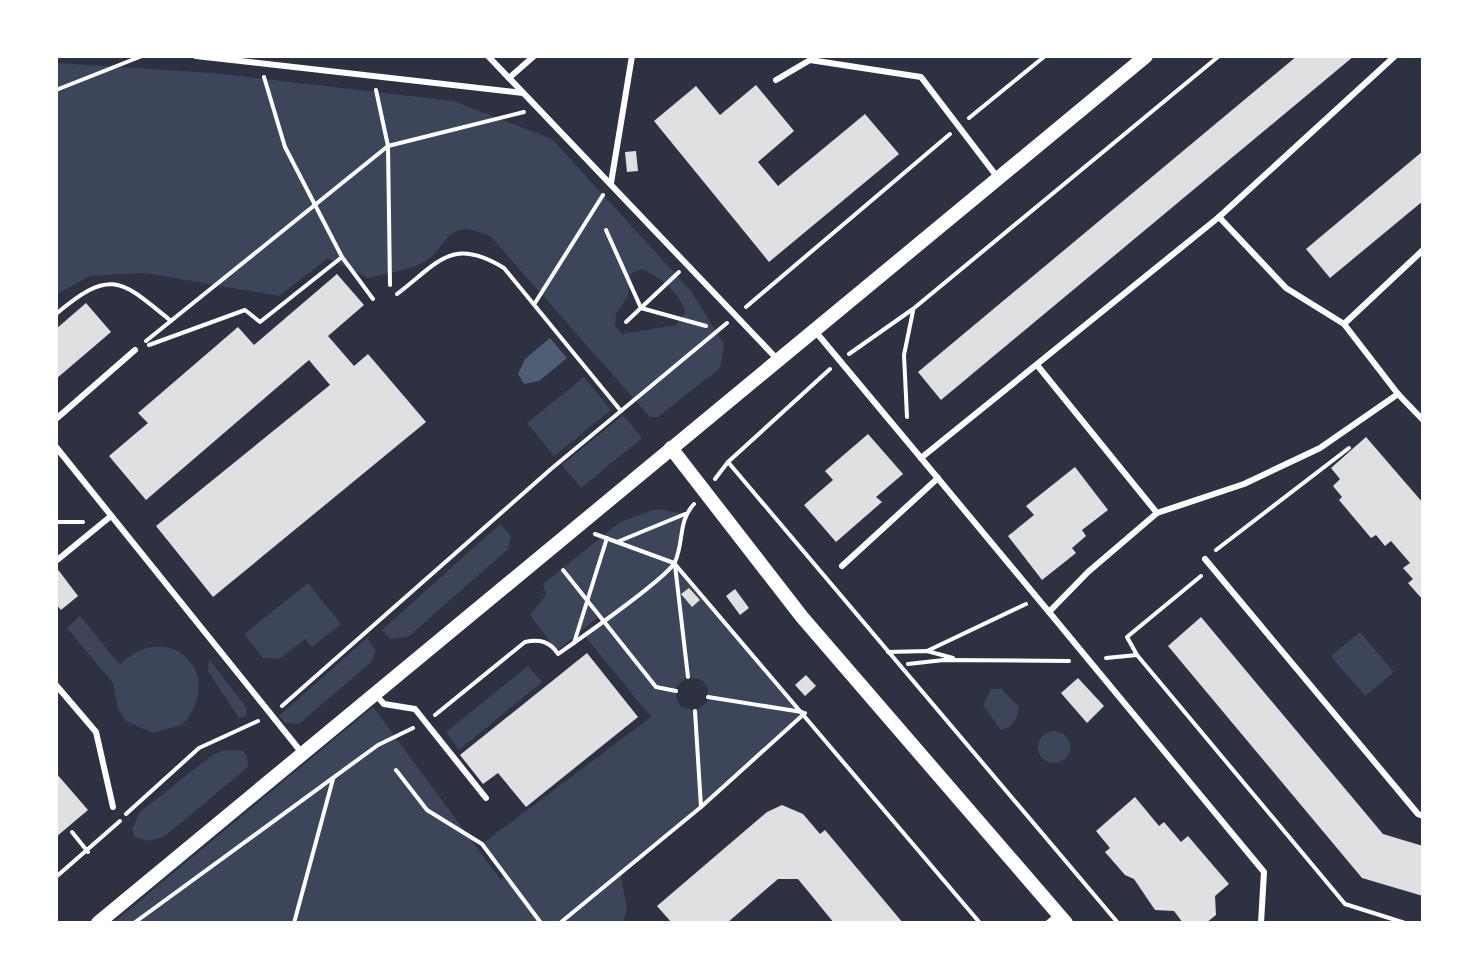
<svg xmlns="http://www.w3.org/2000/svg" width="1479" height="979" viewBox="0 0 1479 979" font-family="'Golos Text',sans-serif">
<rect width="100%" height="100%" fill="#2d3142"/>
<g fill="#3c4559" fill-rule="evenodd">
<path d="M56,63L213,73L453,101L552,139L691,291L724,344L720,368L658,417H650L491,237C442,213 451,251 418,265C403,271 384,274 368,278L328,258L279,296L145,273L89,276L56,295ZM641,269C658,275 683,295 685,313L676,325L622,334L615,325L616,314L628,296L631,274Z"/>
<path d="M584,377L611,410L554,456L527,423Z"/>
<path d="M623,415L642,438L581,488L562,465Z"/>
<path d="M656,509L685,514L675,564L805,713L701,807L620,872L627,909L623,923H113L373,707L501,880L505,875L482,844L651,717L584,635L603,622L591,608L597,618L557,651L530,615L546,595L543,584L620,522ZM688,677L702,680L708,688L707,702L695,711L680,706L676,696L677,686Z"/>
<path d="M500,524L511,537L508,549L408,637L390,639L382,630Z"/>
<path d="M308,583L341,624L312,647L305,639L279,659L263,658L244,634Z"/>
<path d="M80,616L120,665C168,616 229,675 182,725L153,733L126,721L118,709L113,683L67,628Z"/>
<path d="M1360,632L1394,672L1365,696L1331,656Z"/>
<path d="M367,638L376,651L372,661L299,724L285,723L279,716Z"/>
<path d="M209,659L247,708L246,716L239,718L208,671Z"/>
<path d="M528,666L542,682L459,750L446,732Z"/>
<path d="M991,689H1002L1019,707C1017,720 1014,726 1001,730L983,705Z"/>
<circle cx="1054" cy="747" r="16"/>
<path d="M225,750L243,751L247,756L248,767L164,837L147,841L135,837L132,830L139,813L212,755Z"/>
</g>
<path fill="#4f5d75" d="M550,338L567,358L539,381L524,384L518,374L525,359Z"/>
<g fill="#e0e0e3">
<path d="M1297,56H1354L941,400L918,372Z"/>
<path d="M756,85L794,131L758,162L778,186L865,114L899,154L769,262L654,121L696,86L720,115Z"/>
<path d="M636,151L638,171L627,172L625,152Z"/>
<path d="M1423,151V201L1330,278L1306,249Z"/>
<path d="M337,274L364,305L328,336L354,366L368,354L426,422L213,597L156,526L330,385L309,360L146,500L109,456L148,423L138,413L238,327L254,345Z"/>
<path d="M86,303L111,332L56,379V329Z"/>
<path d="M868,434L903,474L876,497L882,502L836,542L804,505L833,480L825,471Z"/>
<path d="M1366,437L1423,503V600L1408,583L1413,579L1403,568L1410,563L1391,541L1385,546L1376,535L1371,538L1339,500L1342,497L1333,486L1340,479L1331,468Z"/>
<path d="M1075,467L1108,510L1082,530L1086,536L1072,548L1076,553L1042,580L1008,536L1034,515L1026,506Z"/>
<path d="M56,567L78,596L61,610L56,604Z"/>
<path d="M689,588L700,600L692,607L681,594Z"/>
<path d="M735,589L749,608L740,615L726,596Z"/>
<path d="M1201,617L1383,834L1423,846V896L1362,878L1168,646Z"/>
<path d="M587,653L638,717L526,807L498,773L483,784L460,755Z"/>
<path d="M806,675L816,686L805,696L795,685Z"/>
<path d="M1078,678L1104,706L1087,723L1061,693Z"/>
<path d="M56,773L88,810L56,837Z"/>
<path d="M1135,797L1159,826L1164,822L1181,842L1188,836L1229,884L1215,896L1216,915L1206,923H1183L1174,911L1155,910L1134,879L1125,875L1105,852L1110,848L1096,831Z"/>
<path d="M782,805L803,814L820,834L825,830L903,923H834L798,879H778L727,923H672L657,906L767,812Z"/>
</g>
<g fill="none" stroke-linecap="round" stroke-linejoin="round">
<g stroke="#fff" stroke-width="4">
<path d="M264,77L285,147L342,257"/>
<path d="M56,90L142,56"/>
<path d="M376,90L388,146L390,285"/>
<path d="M969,118L1045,56"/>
<path d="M606,230L641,308L706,326"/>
<path d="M397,294C439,262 452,236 504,268L621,411"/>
<path d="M535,303L603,195"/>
<path d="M746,307L950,134"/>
<path d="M56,314C111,268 120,279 171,321"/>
<path d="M626,322L679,272"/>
<path d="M146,341L388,146L524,112"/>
<path d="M149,345L245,310L260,322L342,257L373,299"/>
<path d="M849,354L913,309L1219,56"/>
<path d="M907,417L904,355L913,311"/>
<path d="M728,462L1118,923"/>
<path d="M715,479L728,462L830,369"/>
<path d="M56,522H83"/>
<path d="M595,534L674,563L980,923"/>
<path d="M617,542L685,514"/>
<path d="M1216,550L1349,448"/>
<path d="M675,565L688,677"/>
<path d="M563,570L656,687L676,691"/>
<path d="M1201,576L1127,637L1137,655L1345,904L1405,923"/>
<path d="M574,643L607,538"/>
<path d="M927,651L1026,604"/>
<path d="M888,652L927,651L953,658"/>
<path d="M1106,658L1137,655"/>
<path d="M908,664L944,660L1069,661"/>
<path d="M708,697L802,712"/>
<path d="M282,706L551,469L727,323"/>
<path d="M695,711L701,807"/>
<path d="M435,715L525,642C539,639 550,641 558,654C578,640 667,578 675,562C684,542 678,521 694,504"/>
<path d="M396,770L427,810L482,844L541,923"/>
<path d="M126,814L199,748L258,721"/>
<path d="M72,832L88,852"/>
<path d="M56,877L120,821"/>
<path d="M134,923L378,745L413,728"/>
<path d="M294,923L333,779"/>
<path d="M560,923L701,807L805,713"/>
</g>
<g stroke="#fff" stroke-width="6">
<path d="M196,56L523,93"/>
<path d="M488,56L779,361"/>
<path d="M509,78L534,56"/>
<path d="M776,80L810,60L921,77L998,178"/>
<path d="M611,183L632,56"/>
<path d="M1219,217L1286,288L1344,324"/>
<path d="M815,331L921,458L1219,217L1395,56"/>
<path d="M1037,365L1157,513"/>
<path d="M1398,394L1423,420"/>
<path d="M56,419L135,350"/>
<path d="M56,447L302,753"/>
<path d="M921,458L1049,612L1088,572L1157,513L1244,484L1320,448L1398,394L1344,324L1423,250"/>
<path d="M1205,559L1418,814L1423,816"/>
<path d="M56,561L111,516"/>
<path d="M842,566L938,478"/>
<path d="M1049,612L1264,872L1261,923"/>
<path d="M56,685L96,732L113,807"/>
<path d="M375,694L384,704L415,709L486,798"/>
<path d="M1048,923L1058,915"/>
</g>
<g stroke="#fff" stroke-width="14">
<path d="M671,448L802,617L1066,923"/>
<path d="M98,923L1146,56"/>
</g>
</g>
<rect width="1479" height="979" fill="none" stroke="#ffffff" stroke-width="116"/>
</svg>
